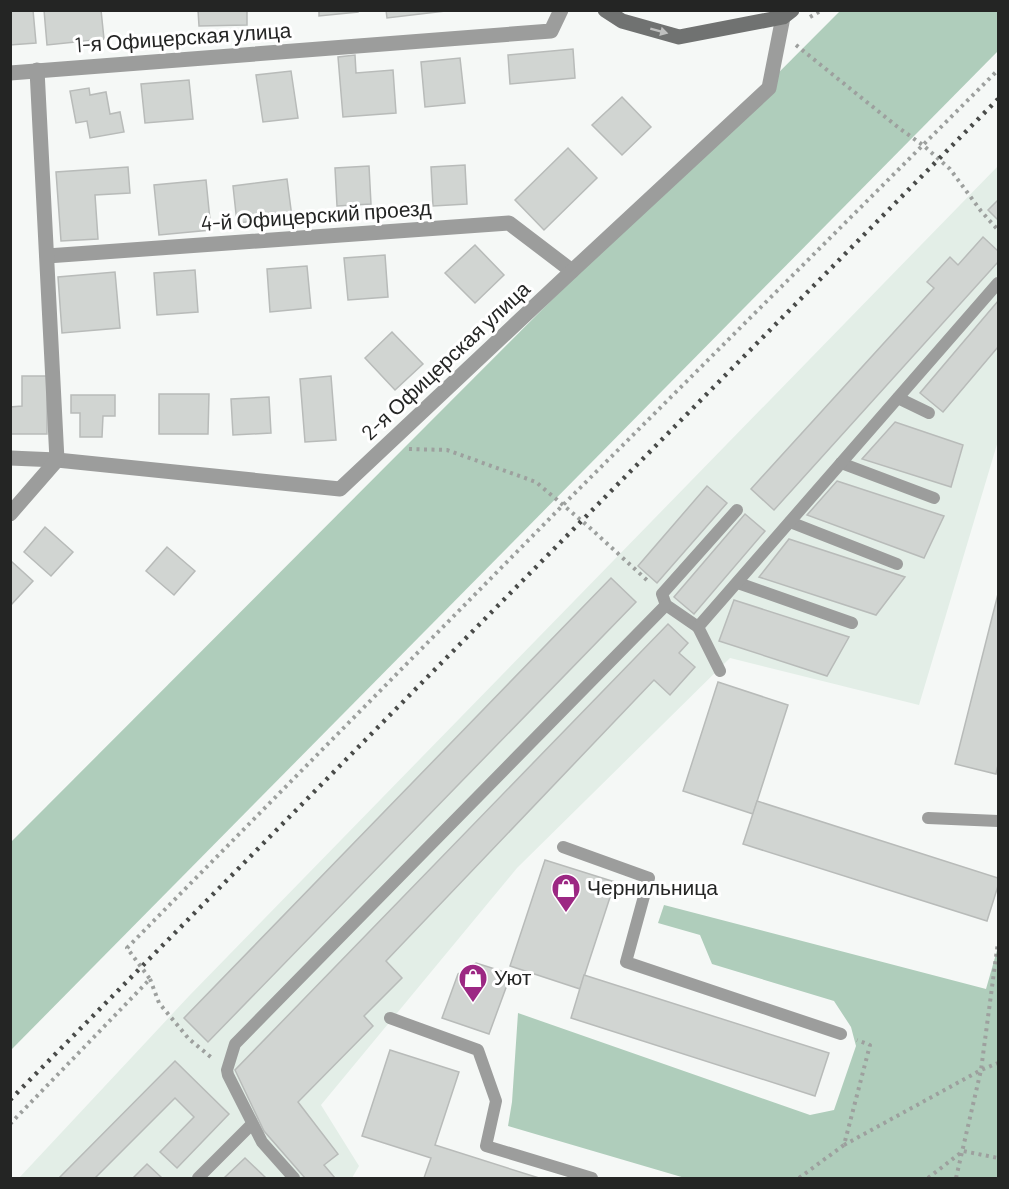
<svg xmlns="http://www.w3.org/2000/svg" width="1009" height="1189" viewBox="0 0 1009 1189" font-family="Barlow,sans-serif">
<rect width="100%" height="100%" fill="#f5f8f6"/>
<path fill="#e3eee7" d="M998,166V441L919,705L730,658L517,868L321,1105L359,1166L352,1178H19L189,996Z"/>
<g fill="#afcdbb">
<path d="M840,11H998V51L11,1050V842Z"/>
<path d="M664,905L986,989L998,947V1178H685L508,1126L512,1102L518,1013L810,1115L834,1110L856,1046L851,1027L834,1001L712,964L700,935L658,923Z"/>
</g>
<g fill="#d1d5d2" stroke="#b8bbb9" stroke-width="1.5">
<path d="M10,10H33L36,43L10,45Z"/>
<path d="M44,10H101L104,39L47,45Z"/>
<path d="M198,10H247V25L199,26Z"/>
<path d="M319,10H358V12L319,16Z"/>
<path d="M386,10H445V11L387,18Z"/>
<path d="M573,49L575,78L510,84L508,55Z"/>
<path d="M355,55L356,73L393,70L396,113L343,117L338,57Z"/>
<path d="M460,58L465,103L425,107L421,62Z"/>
<path d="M291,71L298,118L263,122L256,75Z"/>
<path d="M189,80L193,119L145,123L141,84Z"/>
<path d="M89,88L90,95L106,92L110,114L120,112L124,132L90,138L87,121L76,123L70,91Z"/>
<path d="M622,97L651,127L622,155L592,125Z"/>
<path d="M568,148L597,178L544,230L515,200Z"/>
<path d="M465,165L467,204L433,206L431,167Z"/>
<path d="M369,166L371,204L337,206L335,168Z"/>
<path d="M128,167L130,193L95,195L98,239L61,241L56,172Z"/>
<path d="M287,179L292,217L237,223L233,186Z"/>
<path d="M206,180L211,230L159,235L154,185Z"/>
<path d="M998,200V220L988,210Z"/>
<path d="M983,237L998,251V262L774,510L751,489L934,288L927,282L950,257L958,265Z"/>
<path d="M475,245L504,275L475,303L445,273Z"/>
<path d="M385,255L388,297L348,300L344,258Z"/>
<path d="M307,266L311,308L270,312L267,269Z"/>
<path d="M195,270L198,312L157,315L154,273Z"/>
<path d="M115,272L120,328L62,333L58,277Z"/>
<path d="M998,301V347L943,412L920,393Z"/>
<path d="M392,332L423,364L395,390L365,358Z"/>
<path d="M22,376H47V434H10V407L22,406Z"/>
<path d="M331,376L336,440L305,442L300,379Z"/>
<path d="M159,394H209L208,434H159Z"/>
<path d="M71,395H115V416H103L102,437H80V413H71Z"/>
<path d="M269,397L271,433L233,435L231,399Z"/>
<path d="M895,422L963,445L951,487L862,459Z"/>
<path d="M837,481L944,516L924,558L807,515Z"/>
<path d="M707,486L727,503L657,583L638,566Z"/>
<path d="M745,514L765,531L694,614L674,597Z"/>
<path d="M45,527L73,552L51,576L24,552Z"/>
<path d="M789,539L905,577L876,615L759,577Z"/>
<path d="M167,547L195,571L174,595L146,571Z"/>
<path d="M11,561L33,581L10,606V562Z"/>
<path d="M611,578L636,602L208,1042L184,1018Z"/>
<path d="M998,594V765L996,774L955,764Z"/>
<path d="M734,600L849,637L827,676L719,641Z"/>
<path d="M668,624L688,643L679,653L695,667L670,695L654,680L386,961L402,978L364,1016L373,1026L298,1102L338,1154L324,1165L335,1178H305L264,1131L235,1070Z"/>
<path d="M718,682L788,705L753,814L683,791Z"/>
<path d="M757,801L998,878V886L987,921L743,844Z"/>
<path d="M545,860L615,882L580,989L510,966Z"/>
<path d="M476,963L511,974L489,1034L442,1018L458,974Z"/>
<path d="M584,975L829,1053L815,1096L571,1018Z"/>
<path d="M390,1050L459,1072L435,1145L539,1178H424L431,1158L362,1136Z"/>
<path d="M175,1061L229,1114L177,1168L160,1152L194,1117L175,1098L95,1178H59Z"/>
<path d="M245,1158L266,1178H224Z"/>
<path d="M147,1164L162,1178H133Z"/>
</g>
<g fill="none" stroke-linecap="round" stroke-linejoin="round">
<g stroke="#9da09e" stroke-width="4" stroke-dasharray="3 4.5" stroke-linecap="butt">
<path d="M810,17L822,10"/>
<path d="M796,45L899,128L924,146L950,169L981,211L998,230"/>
<path d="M409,449L447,450L536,482L589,527L649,582"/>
<path d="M150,979L159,1003L189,1039L212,1058"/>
<path d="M10,1124L150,979L127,948L563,505L998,70"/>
<path d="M844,1145L981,1070L998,1063"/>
<path d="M799,1178L844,1145L870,1045L857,1040"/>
<path d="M928,1178L963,1151L998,1158"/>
<path d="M956,1178L981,1070L998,942"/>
</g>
<g stroke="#9c9d9c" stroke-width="12">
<path d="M898,398L929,413"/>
<path d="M841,463L934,498"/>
<path d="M790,522L897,564"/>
<path d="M738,583L852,623"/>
<path d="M698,627L666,605L662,594L737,510"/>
<path d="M720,671L698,627L998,283"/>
<path d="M928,818L998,821"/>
<path d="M563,847L649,878L626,962L841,1034"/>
<path d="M390,1018L478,1050L496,1101L486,1146L592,1178"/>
<path d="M198,1178L252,1124"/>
<path d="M294,1178L262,1142L228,1075L227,1070L235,1044L666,605"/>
</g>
<g stroke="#9c9d9c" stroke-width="15">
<path d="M10,73L551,31L561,10"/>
<path d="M47,256L509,223L572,271"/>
<path d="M10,458L57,460L340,489L572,271L769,88L783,17"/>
<path d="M10,514L57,460L37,70"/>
</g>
<path stroke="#707271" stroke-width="15" d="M605,10L622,21L679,37L783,17L792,10"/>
<path stroke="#494b49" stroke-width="4.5" stroke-dasharray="3 6" stroke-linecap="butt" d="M10,1100L998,99"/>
</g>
<defs><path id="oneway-solid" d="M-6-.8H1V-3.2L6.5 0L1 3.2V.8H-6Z" transform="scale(1.5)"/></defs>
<use fill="#bfc0bf" href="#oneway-solid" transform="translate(659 31) rotate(15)"/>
<defs>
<g id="shop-pin" transform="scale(1.5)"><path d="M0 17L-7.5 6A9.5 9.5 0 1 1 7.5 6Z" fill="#9c2883" stroke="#fff"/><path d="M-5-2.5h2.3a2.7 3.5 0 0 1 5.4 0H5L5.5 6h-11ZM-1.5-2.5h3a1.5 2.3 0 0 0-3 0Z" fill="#fff"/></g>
</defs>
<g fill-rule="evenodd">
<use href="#shop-pin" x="566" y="888"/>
<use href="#shop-pin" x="473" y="978"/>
</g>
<g text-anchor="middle" stroke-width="6" stroke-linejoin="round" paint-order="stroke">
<g font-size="21" fill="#242524" stroke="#fff">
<text transform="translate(183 38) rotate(-4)" y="7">1-я Офицерская улица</text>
<text transform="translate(316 216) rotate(-4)" y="7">4-й Офицерский проезд</text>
<text transform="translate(446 361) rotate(-43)" y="7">2-я Офицерская улица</text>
</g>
<g font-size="21" fill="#242524" stroke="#fff" text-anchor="start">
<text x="587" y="895">Чернильница</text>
<text x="494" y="985">Уют</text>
</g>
</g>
<rect width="1009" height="1189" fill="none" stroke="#242524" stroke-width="24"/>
</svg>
